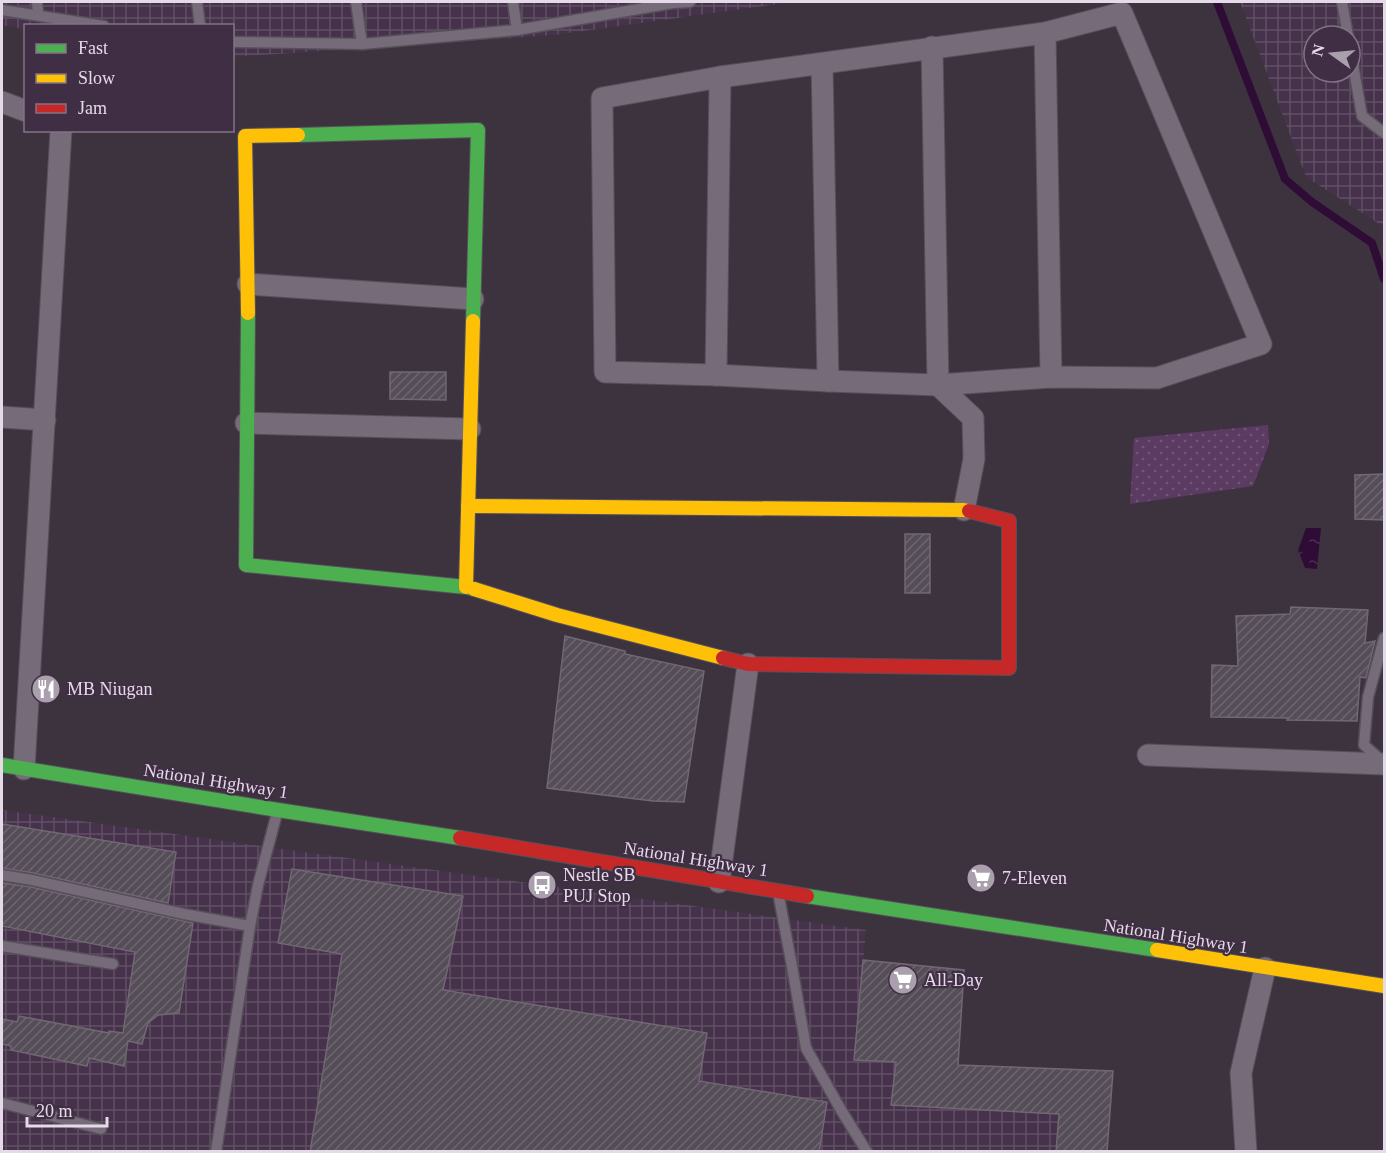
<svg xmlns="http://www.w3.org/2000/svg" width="1386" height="1153" viewBox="0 0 1386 1153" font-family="Georgia,serif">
<defs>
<pattern id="industrial-grid" width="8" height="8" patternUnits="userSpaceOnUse" patternTransform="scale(1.5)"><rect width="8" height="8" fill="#46324b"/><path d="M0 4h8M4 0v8" fill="none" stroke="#614f65"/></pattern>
<pattern id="grass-dots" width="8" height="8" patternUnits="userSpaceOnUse" patternTransform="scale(1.5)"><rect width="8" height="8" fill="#5b3b62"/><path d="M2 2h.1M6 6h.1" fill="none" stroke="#725778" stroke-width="1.8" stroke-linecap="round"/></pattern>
<pattern id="water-ripples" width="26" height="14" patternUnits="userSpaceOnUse" patternTransform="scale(1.5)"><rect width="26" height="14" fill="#2e0c36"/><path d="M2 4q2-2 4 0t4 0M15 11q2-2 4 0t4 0" fill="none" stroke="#4c2f53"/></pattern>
<pattern id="building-hatch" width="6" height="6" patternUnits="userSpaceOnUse" patternTransform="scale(1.5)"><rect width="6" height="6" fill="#554d58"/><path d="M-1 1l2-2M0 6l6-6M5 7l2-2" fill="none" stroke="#6d6670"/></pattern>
</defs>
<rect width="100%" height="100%" fill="#3c333f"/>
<g fill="url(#industrial-grid)" fill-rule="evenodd">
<path d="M2,2H792L554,35L233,57L232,26H26L25,29L2,25Z"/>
<path d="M1240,2H1384V227L1306,177ZM1314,36H1350V72H1314Z"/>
<path d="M2,810L866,930L854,1060L1041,1070L1113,1071L1107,1151L2,1152Z"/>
</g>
<path fill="url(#grass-dots)" d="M1268,425L1269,444L1253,486L1130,504L1134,438Z"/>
<path fill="url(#water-ripples)" d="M1306,528H1321L1317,569L1305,568L1298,550Z"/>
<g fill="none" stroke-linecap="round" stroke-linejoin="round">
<path stroke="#2e0c36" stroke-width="8" d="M1217,2L1285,179L1312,202L1372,243L1384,279"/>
</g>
<g fill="url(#building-hatch)" stroke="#716873" stroke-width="1.5">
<path d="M390,372H446V400L390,399Z"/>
<path d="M1384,474V520L1355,519V475Z"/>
<rect x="905" y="534" width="25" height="59"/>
<path d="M1291,607L1368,610L1365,643L1375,641L1366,678L1360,677L1357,721L1287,720L1288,718L1211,717L1212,665L1238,666L1236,616L1290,614Z"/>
<path d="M565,636L625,651V654L704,671L684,802L653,801L547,788Z"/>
<path d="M2,824L176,852L168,903L33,873L2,868Z"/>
<path d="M292,869L463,896L443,990L707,1033L699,1081L827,1102L819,1152H310L342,954L278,943Z"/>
<path d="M2,883L31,887L193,923L179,1013L158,1015L148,1023L142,1044L128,1041L124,1066L89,1058L87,1066L11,1050V1046L2,1044V1019L17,1022L19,1016L109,1033V1031L123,1033L135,952L2,926Z"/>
<path d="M863,960L964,970L958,1065L1113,1071L1107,1152H1056L1059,1114L891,1105L896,1062L854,1060Z"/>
</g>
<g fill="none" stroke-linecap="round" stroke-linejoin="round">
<g stroke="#564f59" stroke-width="13">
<g id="lane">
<path d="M37,2L38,14"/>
<path d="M197,2L200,26"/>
<path d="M356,2L362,44"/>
<path d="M513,2L517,30"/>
<path d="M1342,2L1348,36"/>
<path d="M2,10L104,26"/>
<path d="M232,42L362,44L517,30L673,3L690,2"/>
<path d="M1350,47L1362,116L1384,133"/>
<path d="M1382,761L1364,745L1368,697L1384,638"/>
<path d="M2,875L32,880L184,914L250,926"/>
<path d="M779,897L793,972L806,1048L841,1110L867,1152"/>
<path d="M2,946L113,964"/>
<path d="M2,1103L101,1129"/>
<path d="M216,1152L250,926L258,885L277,813"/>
</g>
</g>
<g stroke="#564f59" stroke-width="23">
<g id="street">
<path d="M1122,13L1261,344L1157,378L1051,377L938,385L828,381L716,375L605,372L602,98L720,77L1045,33Z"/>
<path d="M1045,33L1051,377"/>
<path d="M932,47L938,385L973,418L974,459L964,510"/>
<path d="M822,64L828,381"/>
<path d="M2,102L26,111"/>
<path d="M248,284L473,299"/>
<path d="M716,375L720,77"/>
<path d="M2,417L45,420"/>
<path d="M246,423L470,429"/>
<path d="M1148,755L1384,764"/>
<path d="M24,769L61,130"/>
<path d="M719,882L748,664"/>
<path d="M1246,1152L1241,1073L1265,968"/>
</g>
</g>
<g stroke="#564f59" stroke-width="16">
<g id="fast">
<path d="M298,135L478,130L473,321"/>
<path d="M248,313L246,565L466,587L474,589"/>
<path d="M2,765L278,810L460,838"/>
<path d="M807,896L1157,950"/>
</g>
</g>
<g stroke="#564f59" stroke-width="16">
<g id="slow">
<path d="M248,313L245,136L298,135"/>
<path d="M468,506L964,510L969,511"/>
<path d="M466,587L473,321"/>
<path d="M474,589L557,615L723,658"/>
<path d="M1157,950L1384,986"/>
</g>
</g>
<g stroke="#564f59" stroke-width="16">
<g id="jam">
<path d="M723,658L748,664L1009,668V521L969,511"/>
<path d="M460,838L807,896"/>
</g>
</g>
<use href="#lane" stroke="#766b79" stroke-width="10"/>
<use href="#street" stroke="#766b79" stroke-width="21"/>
<use href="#fast" stroke="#4caf50" stroke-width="14"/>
<use href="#slow" stroke="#ffc107" stroke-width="14"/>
<use href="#jam" stroke="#c62828" stroke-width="14"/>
</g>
<defs>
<g id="restaurant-disc" transform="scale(1.5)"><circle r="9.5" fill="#aaa0ad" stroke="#402e44"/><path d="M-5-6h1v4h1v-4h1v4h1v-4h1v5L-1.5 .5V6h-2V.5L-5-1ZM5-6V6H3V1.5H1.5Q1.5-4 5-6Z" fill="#fff"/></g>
<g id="supermarket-disc" transform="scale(1.5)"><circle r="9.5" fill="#aaa0ad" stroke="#402e44"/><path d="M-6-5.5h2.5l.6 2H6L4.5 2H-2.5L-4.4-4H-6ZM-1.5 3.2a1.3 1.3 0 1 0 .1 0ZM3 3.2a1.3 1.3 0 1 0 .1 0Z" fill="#fff"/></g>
<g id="bus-disc" transform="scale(1.5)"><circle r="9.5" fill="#aaa0ad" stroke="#402e44"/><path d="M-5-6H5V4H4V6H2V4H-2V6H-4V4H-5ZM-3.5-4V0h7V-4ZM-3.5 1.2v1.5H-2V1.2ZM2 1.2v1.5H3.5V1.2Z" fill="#fff"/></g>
</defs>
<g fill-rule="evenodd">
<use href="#restaurant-disc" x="46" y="689"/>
<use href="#supermarket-disc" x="981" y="878"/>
<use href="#bus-disc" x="542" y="885"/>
<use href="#supermarket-disc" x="903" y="980"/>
</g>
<g text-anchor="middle" stroke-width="4.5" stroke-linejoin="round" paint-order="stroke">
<g font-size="18" fill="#e5dae8" stroke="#402e44" text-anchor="start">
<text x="67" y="695">MB Niugan</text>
<text x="563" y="881">Nestle SB<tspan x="563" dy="21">PUJ Stop</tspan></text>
<text x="1002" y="884">7-Eleven</text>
<text x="924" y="986">All-Day</text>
</g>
<g font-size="18" fill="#e5dae8" stroke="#402e44">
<text transform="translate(216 781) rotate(9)" y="6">National Highway 1</text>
<text transform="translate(696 859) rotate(9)" y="6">National Highway 1</text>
<text transform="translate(1176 936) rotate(9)" y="6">National Highway 1</text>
</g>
</g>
<rect width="1386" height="1153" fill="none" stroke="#e5dae8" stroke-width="6"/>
<rect x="24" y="24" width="210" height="108" fill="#402e44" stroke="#827386" stroke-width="1.5"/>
<rect x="36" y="44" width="30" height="9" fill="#4caf50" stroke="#827386" stroke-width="1.5"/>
<text x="78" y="54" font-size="18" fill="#e5dae8">Fast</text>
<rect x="36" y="74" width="30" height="9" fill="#ffc107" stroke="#827386" stroke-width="1.5"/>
<text x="78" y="84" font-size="18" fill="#e5dae8">Slow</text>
<rect x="36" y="104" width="30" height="9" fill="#c62828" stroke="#827386" stroke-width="1.5"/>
<text x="78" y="114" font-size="18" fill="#e5dae8">Jam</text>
<g transform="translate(1332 54) rotate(285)"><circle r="28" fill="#402e44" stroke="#827386" stroke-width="1.5"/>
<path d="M0-4.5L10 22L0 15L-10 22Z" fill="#aaa0ad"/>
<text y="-9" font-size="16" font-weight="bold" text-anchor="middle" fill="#e5dae8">N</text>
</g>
<path d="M27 1117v9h80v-9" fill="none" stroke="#e5dae8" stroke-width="3"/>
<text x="36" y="1117" font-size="18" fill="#e5dae8" stroke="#402e44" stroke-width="4.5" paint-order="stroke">20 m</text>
</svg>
